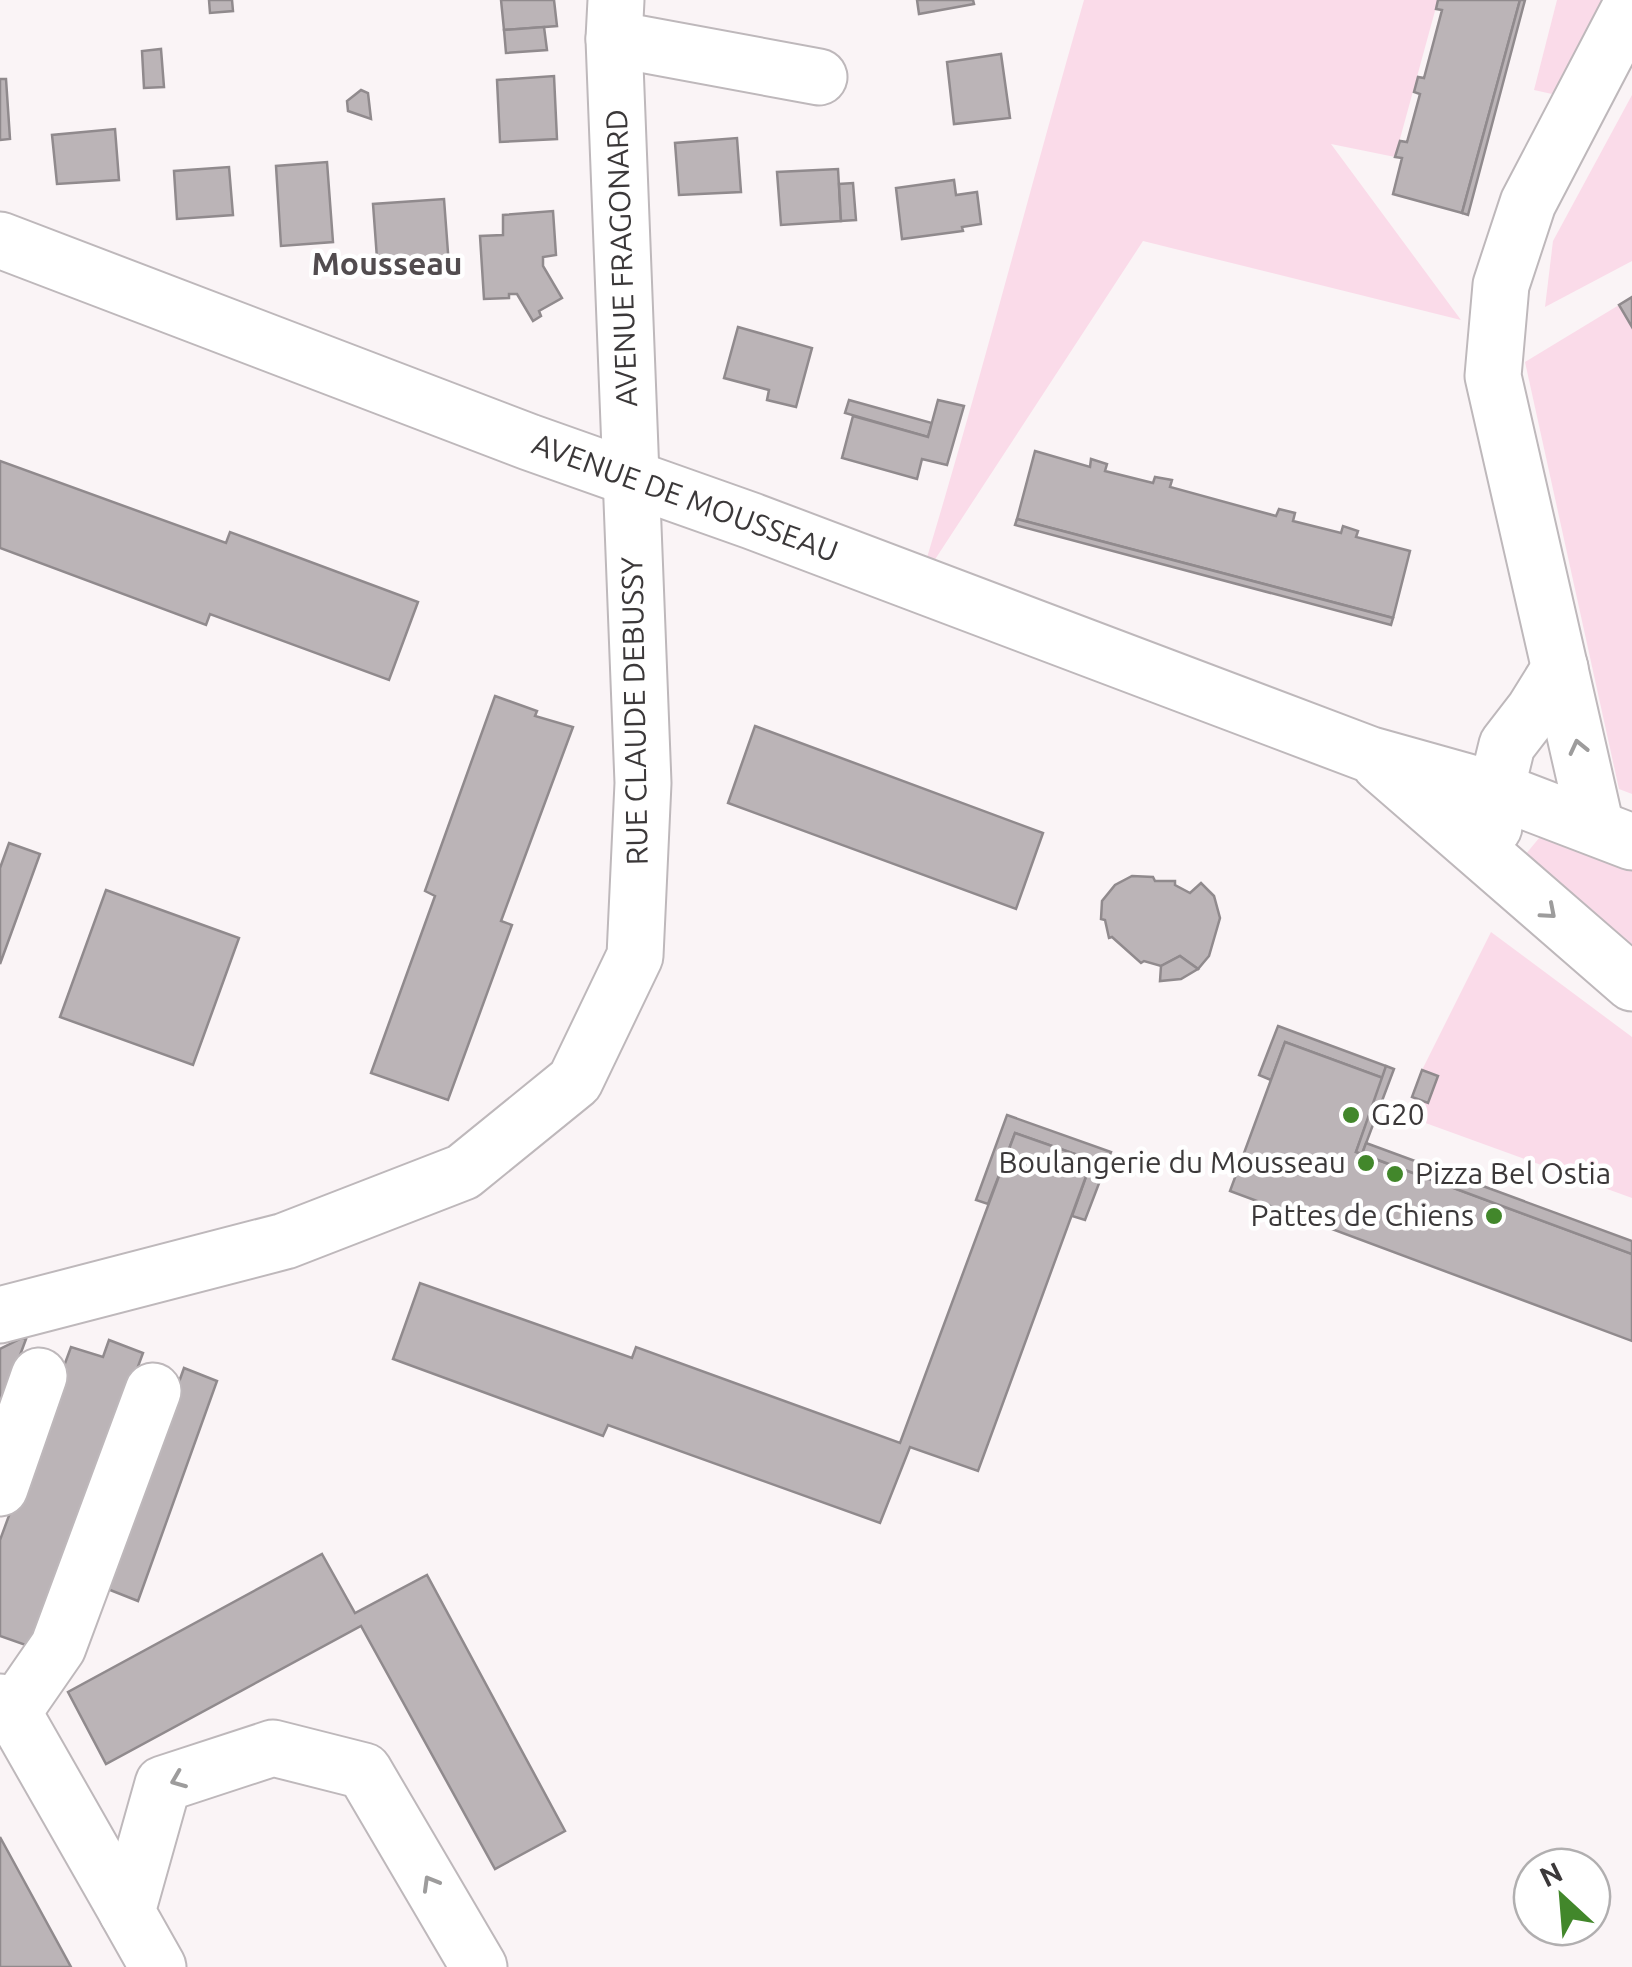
<svg xmlns="http://www.w3.org/2000/svg" width="1632" height="1967" viewBox="0 0 1632 1967" font-family="Ubuntu,sans-serif">
<rect width="100%" height="100%" fill="#faf4f6"/>
<g fill="#fadbe9">
<path d="M1084,0H1438L1395,157L1331,144L1461,320L1143,241L919,584C978,391 1028,195 1084,0Z"/>
<path d="M1557,0H1615L1561,96L1534,90Z"/>
<path d="M1632,95V261L1545,307L1553,241Z"/>
<path d="M1619,305L1632,327V794L1619,789L1525,362Z"/>
<path d="M1563,834L1632,864V964L1525,855L1540,837Z"/>
<path d="M1491,932L1632,1037V1198L1409,1117L1422,1070Z"/>
</g>
<g fill="#bbb4b7" stroke="#908a8d" stroke-width="2.5">
<path d="M209,0H232L233,11L210,13Z"/>
<path d="M501,0H554L557,26L504,30Z"/>
<path d="M917,0H973L974,4L919,14Z"/>
<path d="M1438,0H1520L1462,213L1393,194L1402,158L1395,157L1400,141L1407,142L1420,94L1414,92L1418,77L1424,78L1442,10L1436,9Z"/>
<path d="M1520,0H1525L1468,215L1462,213Z"/>
<path d="M544,27L547,50L506,53L504,30Z"/>
<path d="M161,49L164,87L144,88L142,51Z"/>
<path d="M1001,54L1010,118L954,124L947,62Z"/>
<path d="M554,76L557,139L500,142L497,80Z"/>
<path d="M0,79H6L10,139L0,140Z"/>
<path d="M361,90L368,93L371,119L348,111L347,101Z"/>
<path d="M115,129L119,180L57,184L52,135Z"/>
<path d="M737,138L741,192L679,195L675,143Z"/>
<path d="M327,162L333,242L281,246L276,166Z"/>
<path d="M229,167L233,215L177,219L174,171Z"/>
<path d="M838,169L841,221L781,225L777,172Z"/>
<path d="M954,180L956,195L977,192L981,224L962,227L963,231L902,239L896,188Z"/>
<path d="M853,183L856,220L841,221L839,184Z"/>
<path d="M444,199L449,266L378,272L373,204Z"/>
<path d="M553,211L556,255L543,257V266L562,298L539,311L541,316L533,321L517,294H509V298L484,299L480,236L503,235V215Z"/>
<path d="M1632,297V327L1619,305Z"/>
<path d="M738,327L812,348L796,407L767,400L769,390L724,378Z"/>
<path d="M849,400L932,423L928,437L845,413Z"/>
<path d="M938,400L964,406L947,465L922,459L917,479L842,458L853,416L928,437Z"/>
<path d="M1035,451L1090,467L1091,459L1107,464L1105,471L1153,483L1155,477L1172,480L1170,487L1276,516L1279,509L1295,513L1293,521L1341,533L1343,526L1358,531L1356,537L1410,551L1393,618L1017,519Z"/>
<path d="M0,461L226,543L230,532L418,602L389,680L210,614L206,625L0,548Z"/>
<path d="M1017,519L1393,618L1391,625L1015,525Z"/>
<path d="M495,696L537,711L535,716L573,727L501,921L512,925L448,1100L371,1073L435,896L425,891Z"/>
<path d="M755,726L1043,833L1016,909L728,803Z"/>
<path d="M9,843L40,854L0,964V868Z"/>
<path d="M1132,876L1153,877L1155,881H1175V885L1190,893L1201,883L1214,896L1220,918L1209,956L1198,969L1180,956L1161,966L1144,961L1141,963L1112,937L1109,938L1105,920L1101,919L1102,901L1115,885Z"/>
<path d="M106,890L239,938L193,1065L60,1017Z"/>
<path d="M1180,956L1198,969L1181,979L1160,981L1161,966Z"/>
<path d="M1278,1026L1386,1066L1383,1078L1285,1042L1271,1080L1259,1075Z"/>
<path d="M1285,1042L1383,1078L1356,1152L1632,1254V1341L1230,1191Z"/>
<path d="M1386,1066L1394,1069L1362,1154L1356,1152Z"/>
<path d="M1422,1070L1438,1076L1428,1103L1412,1097Z"/>
<path d="M1007,1115L1111,1152L1085,1220L1072,1216L1092,1160L1015,1133L988,1204L976,1200Z"/>
<path d="M1015,1133L1092,1160L978,1471L910,1447L880,1523L608,1425L603,1436L393,1359L420,1283L632,1358L636,1347L900,1443Z"/>
<path d="M1366,1143L1632,1241V1254L1362,1154Z"/>
<path d="M22,1338L26,1339L0,1409V1349Z"/>
<path d="M109,1340L143,1353L34,1648L0,1636V1540L71,1347L103,1357Z"/>
<path d="M184,1368L217,1381L138,1601L105,1588Z"/>
<path d="M322,1554L355,1613L427,1575L565,1831L495,1869L361,1626L106,1764L68,1692Z"/>
<path d="M0,1837L71,1967H0Z"/>
</g>
<g fill="none" stroke-linecap="round" stroke-linejoin="round">
<g stroke="#beb8bb" stroke-width="59">
<g id="minor">
<path d="M614,39L819,77"/>
<path d="M0,240L529,442L752,521L1371,755L1496,790L1632,842"/>
<path d="M1380,764L1632,983"/>
<path d="M1494,827L1496,790L1507,745L1534,710L1560,668"/>
<path d="M1596,827L1493,376L1501,285L1528,203L1632,4"/>
<path d="M0,1315L285,1241L463,1172L575,1081L635,956L643,783L614,39L616,0"/>
<path d="M0,1488L39,1376"/>
<path d="M0,1702L13,1712L127,1912"/>
<path d="M13,1712L58,1647L153,1391"/>
<path d="M158,1967L127,1912L163,1784L273,1748L364,1771L479,1967"/>
</g>
</g>
<use href="#minor" stroke="#fff" stroke-width="55"/>
</g>
<defs><path id="oneway-chevron" d="M-2-3.5L2.5 0L-2 3.5" fill="none" stroke-width="1.6" stroke-linecap="round" stroke-linejoin="round" transform="scale(2.5)"/></defs>
<g stroke="#9d9c9c">
<use href="#oneway-chevron" transform="translate(1578 747) rotate(-103)"/>
<use href="#oneway-chevron" transform="translate(1549 912) rotate(41)"/>
<use href="#oneway-chevron" transform="translate(178 1780) rotate(158)"/>
<use href="#oneway-chevron" transform="translate(430 1883) rotate(-120)"/>
</g>
<g fill="#42872b" stroke="#fff" stroke-width="4">
<circle cx="1351" cy="1115" r="10"/>
<circle cx="1366" cy="1163" r="10"/>
<circle cx="1395" cy="1174" r="10"/>
<circle cx="1494" cy="1216" r="10"/>
</g>
<g text-anchor="middle" stroke-width="9" stroke-linejoin="round" paint-order="stroke">
<g font-size="30" fill="#3b3839" stroke="#fff">
<text transform="translate(622 258) rotate(-92)" y="10">AVENUE FRAGONARD</text>
<text transform="translate(685 498) rotate(20)" y="10">AVENUE DE MOUSSEAU</text>
<text transform="translate(635 711) rotate(-91)" y="10">RUE CLAUDE DEBUSSY</text>
</g>
<g font-size="30" fill="#3b3839" stroke="#fff" text-anchor="start">
<text x="1371" y="1125">G20</text>
<text x="1346" y="1173" text-anchor="end">Boulangerie du Mousseau</text>
<text x="1415" y="1184">Pizza Bel Ostia</text>
<text x="1474" y="1226" text-anchor="end">Pattes de Chiens</text>
</g>
<g font-size="32" font-weight="bold" fill="#524c4f" stroke="#fff">
<text x="387" y="275">Mousseau</text>
</g>
</g>
<g transform="translate(1562 1897) rotate(334)"><circle r="48" fill="#ffffff" stroke="#b1afb0" stroke-width="2.5"/>
<path d="M0-8L18 38L0 25L-18 38Z" fill="#42872b"/>
<text y="-15" font-size="28" font-weight="bold" text-anchor="middle" fill="#3b3839">N</text>
</g>
</svg>
